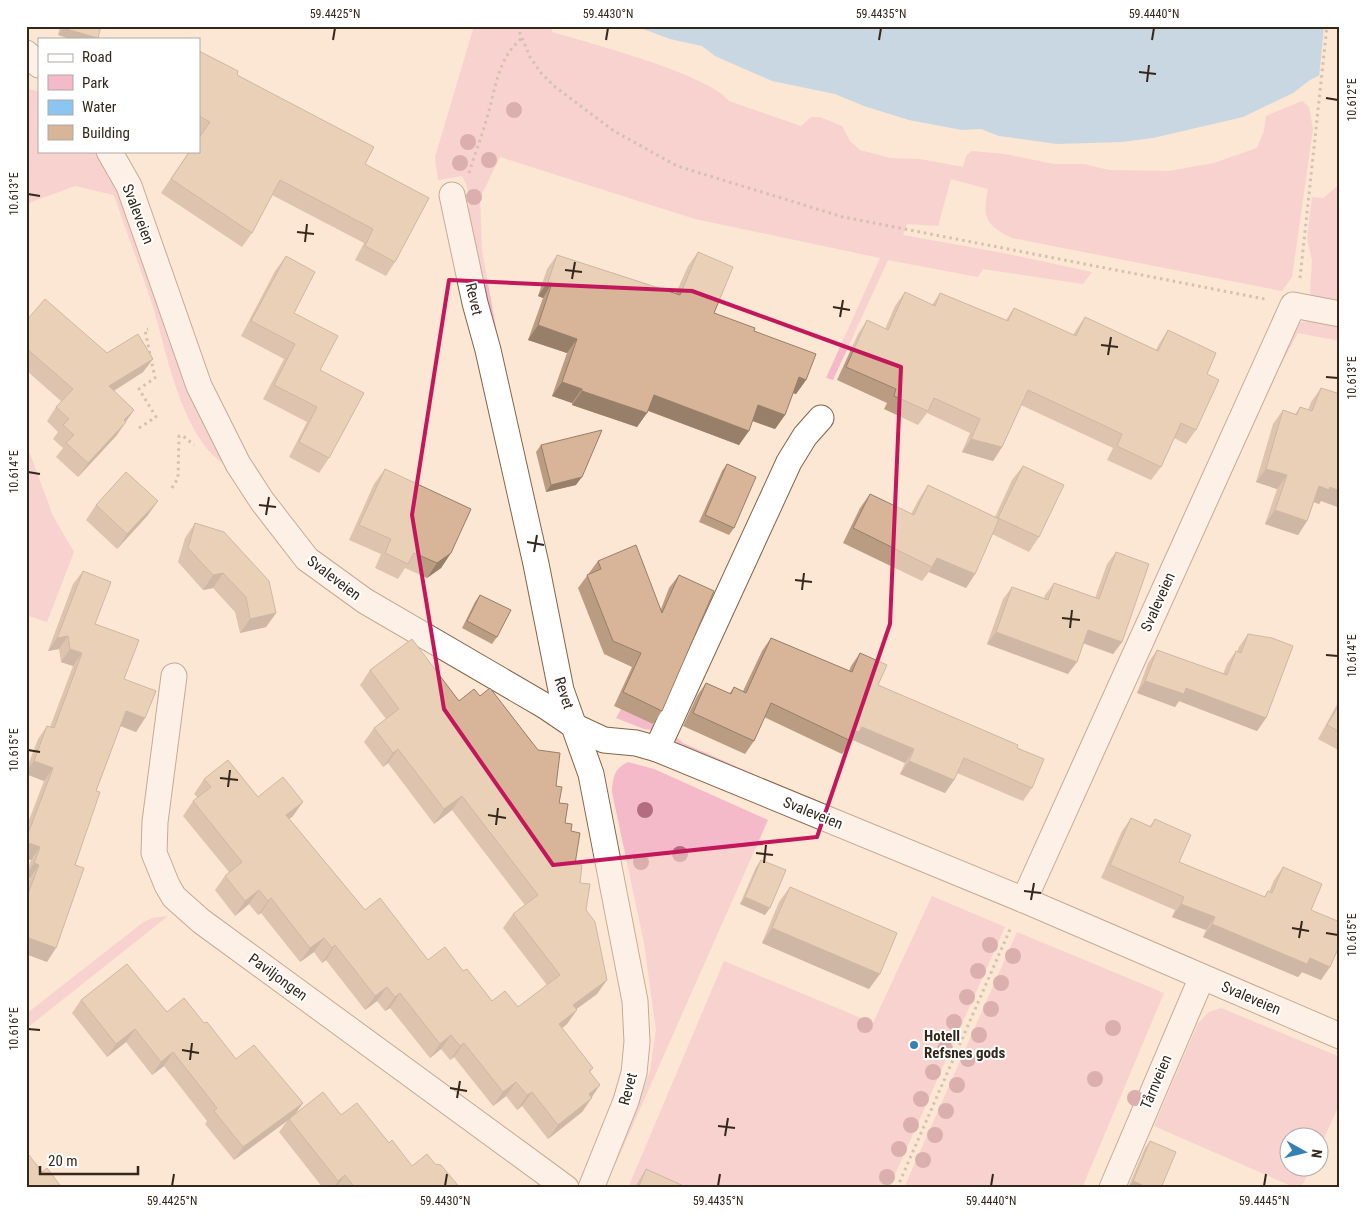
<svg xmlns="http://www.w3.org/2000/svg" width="1366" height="1214" viewBox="0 0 1366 1214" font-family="'Roboto Condensed',sans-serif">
<rect width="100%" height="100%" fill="#fce6d4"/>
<g fill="#f4bac9">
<path d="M474,26H551L552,32C589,43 708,74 729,101L801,126L811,117H820L842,126L850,141L860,150L890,158L920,159L963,167L966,156L972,151L1005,154L1054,164H1084L1109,170L1169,171L1214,163L1257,148L1264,131L1266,116L1302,101L1309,107L1313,129L1292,277L1282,291L1012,238C986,225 982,218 988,189L951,179L938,226L907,224L903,235L1003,253L1092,272L1083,284L983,269L978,277L888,260L833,380L826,378L880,258L695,219L500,157L480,198L482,251L504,371L501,374L467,218C470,201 471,191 462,176L438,180L435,157Z"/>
<path d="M26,88L39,92V151H99L121,188L225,460L223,463C183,437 167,355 154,310C142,272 127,234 114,195L75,186L26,204Z"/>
<path d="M1340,184V304L1315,299L1310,293L1312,260L1307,239L1312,197L1323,198Z"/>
<path d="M1315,320L1340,325V341L1298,333L1246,430L1297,323Z"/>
<path d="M26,443L53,516L74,552L47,622L26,615Z"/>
<path d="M670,689L673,690L652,730L644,729L616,718L621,709L654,724Z"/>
<path d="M675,732L677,738L683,743L781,786L779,790L678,744L673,737Z"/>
<path d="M628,762L654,769L768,820L613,1170L650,1071L656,1030L644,943L612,792C613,777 614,769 628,762Z"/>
<path d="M932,896L1005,927L889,1188H628L724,961L873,1023Z"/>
<path d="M168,916L32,1024L26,1029V1014L141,924L152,918Z"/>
<path d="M1017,932L1164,993L1082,1188H904Z"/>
<path d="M1221,1008L1340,1057V1103L1319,1149L1318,1136H1288V1166L1311,1167L1301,1188H1296L1154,1126L1198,1023L1209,1012Z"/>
</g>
<path fill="#8bc6f2" d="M635,26H1332L1327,76L1320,75L1310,80L1293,93L1243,117L1153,138L1122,142L1057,144L999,136L981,129L962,130L909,120L864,106L835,94L772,81L715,56L702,46L670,39Z"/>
<path fill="#fce6d4" d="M1324,26H1334L1329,77L1327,79L1319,78Z"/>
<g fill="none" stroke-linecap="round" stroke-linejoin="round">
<g stroke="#846449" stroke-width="27">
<g id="street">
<path d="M26,53L39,65"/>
<path d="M109,151L129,186L199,386L238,464L262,501L307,559L365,601L545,706L576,727L604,740L636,743L657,749L1024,900L1340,1036"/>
<path d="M452,195L475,303L488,350L536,564L561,690L591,774L635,1001L637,1042L634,1073L626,1101L591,1188"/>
<path d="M174,676L155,822L154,853L167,885L174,897L201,921L566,1188"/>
<path d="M657,749L789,462L805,436L821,418"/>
<path d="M1024,900L1293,305L1340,314"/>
<path d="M1112,1188L1202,977"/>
</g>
</g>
<g stroke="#a69485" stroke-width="3" stroke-dasharray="2.5 4" stroke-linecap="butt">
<path d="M517,26L530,57L541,73L554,86L614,131L677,166L843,217L1265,299"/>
<path d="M469,173C474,156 481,139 486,121C496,90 496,60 522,38"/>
<path d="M1300,278L1327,26"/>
<path d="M139,428L156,417L139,389L155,378L145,330L148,329"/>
<path d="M172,488L178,478L179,436H183L194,445"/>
<path d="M897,1188L1011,927"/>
</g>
<use href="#street" stroke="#fff" stroke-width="25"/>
</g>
<g fill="#b26e80">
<circle cx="514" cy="110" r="8"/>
<circle cx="468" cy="142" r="8"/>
<circle cx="489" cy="160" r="8"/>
<circle cx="460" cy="163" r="8"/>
<circle cx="474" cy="197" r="8"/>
<circle cx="645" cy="810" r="8"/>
<circle cx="680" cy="854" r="8"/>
<circle cx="641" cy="862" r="8"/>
<circle cx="990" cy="945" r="8"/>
<circle cx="1013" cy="956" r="8"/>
<circle cx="978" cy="971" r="8"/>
<circle cx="1001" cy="983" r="8"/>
<circle cx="967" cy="997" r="8"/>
<circle cx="991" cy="1009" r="8"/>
<circle cx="954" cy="1022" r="8"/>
<circle cx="865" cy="1025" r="8"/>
<circle cx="1113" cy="1028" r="8"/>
<circle cx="979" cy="1035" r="8"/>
<circle cx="945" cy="1049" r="8"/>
<circle cx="968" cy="1059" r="8"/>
<circle cx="933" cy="1072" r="8"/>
<circle cx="1095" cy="1079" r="8"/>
<circle cx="957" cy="1085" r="8"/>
<circle cx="1135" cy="1098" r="8"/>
<circle cx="921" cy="1099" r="8"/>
<circle cx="946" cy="1111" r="8"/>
<circle cx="911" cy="1125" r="8"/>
<circle cx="935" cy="1135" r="8"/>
<circle cx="899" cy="1149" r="8"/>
<circle cx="923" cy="1160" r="8"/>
<circle cx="887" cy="1177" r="8"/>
</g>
<g fill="#ba9c83">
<path d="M60,26H101L58,35Z"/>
<path d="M199,51L237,75L365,164L395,262L386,276L355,260L364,243L272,195L252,233L242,247L161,193L200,135H199Z"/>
<path d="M698,252L714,313L754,331L806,380L796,394L793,393L785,415L775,429L752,421L739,445L648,411L637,427L572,405V403L552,396L567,353L528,340L543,298L538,296L547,269L557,255L676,293L688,266Z"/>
<path d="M286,256L294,313L320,370L329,458L319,473L289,457L307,422L263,399L284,359L241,336L275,271Z"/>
<path d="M905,292L932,305L940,293L1006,320L1014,308L1073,335L1076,330L1085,317L1156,350L1159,344L1168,330L1207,374L1196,430L1186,444L1174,438L1161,467L1151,480L1107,460L1113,448L1021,405L1002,447L993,461L962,452L970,433L927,413L918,425L884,409L887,403L837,380L858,334L867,320L885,329L895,306Z"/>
<path d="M26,321L107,353L153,359L143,372L114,391L134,410L116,436L78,477L56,457L63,448L53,439L58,432L47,421L56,407L62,402L26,370Z"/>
<path d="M1321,388V501L1319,504L1314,502L1307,521L1298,535L1265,524L1277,489L1256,482L1273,424L1283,410L1295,414L1300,407L1308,410L1311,402Z"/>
<path d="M541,445L576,485L546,492L536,452Z"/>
<path d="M727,464L734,528L729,535L699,522L722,471Z"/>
<path d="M1023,466L1039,537L1029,552L992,534L975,574L966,588L929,572L922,581L843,543L860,508L870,494L911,514L919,499L928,485L995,517L1012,480Z"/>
<path d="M385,469L451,553L441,568L427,578L405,568L398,579L375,568L381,554L349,540L374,484Z"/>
<path d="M96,505L148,515L117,549L86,520Z"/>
<path d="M195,523L276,613L266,627L240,633L235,612L213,588L203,590L178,562L185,538Z"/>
<path d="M1116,552L1122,642L1113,654L1083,643L1068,674L987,644L1003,599L1012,587L1044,598L1045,595L1054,583L1095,598L1107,564Z"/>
<path d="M598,561L661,609L669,588L679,575L662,711L653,724L614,706L632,667L604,654L578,588Z"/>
<path d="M83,571L95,624L145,718L136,732L120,726L96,791L75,865L47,962L26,954V888L30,878L26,877V874L31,860L26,858V828L44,781L26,774V770L38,739L47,726L50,727L73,666L61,662L59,649L48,651L73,584Z"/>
<path d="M480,595L497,637L492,644L462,628L475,602Z"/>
<path d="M1248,634L1266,718L1257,731L1179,701L1175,707L1137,693L1148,663L1157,650L1223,674L1227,664L1236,651L1237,652L1239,647Z"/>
<path d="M771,638L849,671L851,666L860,653L878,685L1017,748L1032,788L1023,801L957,773L954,780L945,793L900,774L905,763L853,740L850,745H849L842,754L764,717L754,741L745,754L683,726L697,696L706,683L729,694L734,687L743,691L762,651Z"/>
<path d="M370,670L459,701L556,786L559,803L565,823L571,831L575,864L586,910L597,994L576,1009L567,1024L562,1028L593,1068L590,1072L592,1098L582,1112L548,1139L522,1106L517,1110L506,1096L493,1106L454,1057L450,1060L441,1049L430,1058L390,1008L385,1011L377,1001L365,1010L326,960L322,963L314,952L300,962L261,913L258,915L249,904L235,916L215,890L225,876L229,872L183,816L193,801L198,798L194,794L204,779L258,797L293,816L289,819L365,910L428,960L463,971L492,1001L518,1007L547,985L503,928L513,914L525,905L452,810L434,824L388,763L383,767L364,742L374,728L386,719L360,685Z"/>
<path d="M1340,699V751L1318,739Z"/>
<path d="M1131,818L1150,826L1155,819L1179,862L1264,897L1268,891L1269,892L1274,880L1283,867L1311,910L1321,980L1302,972L1298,977L1203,937L1206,930L1172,917L1175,910L1101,878L1122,831Z"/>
<path d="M761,860L765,915L740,904L756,867Z"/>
<path d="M790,887L869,989L762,943L779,902Z"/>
<path d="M81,1000L167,1012L204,1023L236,1059L303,1103L295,1114L341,1115L389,1143L412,1166L435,1164L460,1188H323L279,1132L287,1121L234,1160L205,1124L207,1121L164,1066L152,1075L126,1042L107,1057L72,1013Z"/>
<path d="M1150,1141L1161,1188H1128L1145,1148Z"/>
<path d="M646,1169L688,1188H634Z"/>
</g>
<g fill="#977f6a">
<path d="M63,28L98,38L97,39H70L58,35Z"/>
<path d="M548,282L552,283L543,298L538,296Z"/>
<path d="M538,325L577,339L567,353L528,340Z"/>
<path d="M153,359L143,372L99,400L109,386Z"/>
<path d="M799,377L806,380L796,394L789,392Z"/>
<path d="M562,382L582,389L572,403L552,396Z"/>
<path d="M582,391L647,413L637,427L572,405Z"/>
<path d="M654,395L749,431L739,445L644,409Z"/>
<path d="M758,405L785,415L775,429L748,419Z"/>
<path d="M134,410L124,424V420Z"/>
<path d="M126,422L116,436L78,477L88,463Z"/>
<path d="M971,439L1002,447L993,461L962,452Z"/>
<path d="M1266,469L1287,475L1277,489L1256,482Z"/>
<path d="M582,477L576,485L546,492L551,485Z"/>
<path d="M1319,486L1330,487L1340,491V508L1321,501L1319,504L1309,500Z"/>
<path d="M158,501L148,515L117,549L127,534Z"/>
<path d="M1275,510L1307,521L1298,535L1265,524Z"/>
<path d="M451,553L441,568L427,578L437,563Z"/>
<path d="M937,558L975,574L966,588L929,572Z"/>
<path d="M223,573L213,588L203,590L213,575Z"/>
<path d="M276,613L266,627L240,633L250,619Z"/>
<path d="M1088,630L1122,642L1113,654L1080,642Z"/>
<path d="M996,632L1077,662L1068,674L987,644Z"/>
<path d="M68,636L59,649L48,651L57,638Z"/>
<path d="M70,649L82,653L73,666L61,662Z"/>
<path d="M1145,681L1186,688L1266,718L1257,731L1179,701L1175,707L1137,693Z"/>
<path d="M126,711L145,718L136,732L116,724Z"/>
<path d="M862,727L914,749L905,763L853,740L850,745H849L856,731Z"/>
<path d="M398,749L388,763L383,767L393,753Z"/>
<path d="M34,761L53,768L44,781L26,774V772Z"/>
<path d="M909,761L954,780L945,793L900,774Z"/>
<path d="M462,796L452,810L434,824L444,809Z"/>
<path d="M303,802L293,816L276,829L286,815Z"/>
<path d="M26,842L40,847L31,860L26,858Z"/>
<path d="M34,863L39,865L30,878L26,877V875Z"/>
<path d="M259,890L249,904L235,916L245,901Z"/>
<path d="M745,897L770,908L765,915L740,904Z"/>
<path d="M271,898L261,913L258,915L268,901Z"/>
<path d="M1181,904L1215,917L1206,930L1172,917Z"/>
<path d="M1212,924L1310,958L1330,967L1321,980L1302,972L1298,977L1203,937Z"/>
<path d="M772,928L880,974L869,989L762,943Z"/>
<path d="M26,937L56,948L47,962L26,954Z"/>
<path d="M324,938L314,952L300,962L310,948Z"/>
<path d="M335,945L326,960L322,963L332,948Z"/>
<path d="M607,980L597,994L563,1019L573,1005Z"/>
<path d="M387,987L377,1001L365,1010L375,996Z"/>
<path d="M400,993L390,1008L385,1011L395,997Z"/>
<path d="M577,1010L567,1024L549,1039L559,1024Z"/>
<path d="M135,1029L126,1042L107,1057L116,1044Z"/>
<path d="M451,1035L441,1049L430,1058L440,1044Z"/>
<path d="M464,1043L454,1057L450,1060L460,1046Z"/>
<path d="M173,1052L164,1066L152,1075L161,1062Z"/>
<path d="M516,1082L506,1096L493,1106L503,1092Z"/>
<path d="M600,1085L582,1112L548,1139L558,1125L589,1094Z"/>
<path d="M532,1092L522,1106L517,1110L527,1095Z"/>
<path d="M303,1103L294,1116L289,1119L287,1121L234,1160L243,1147Z"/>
<path d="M345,1175L336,1188H333L338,1181Z"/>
<path d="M1133,1181L1149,1188H1128Z"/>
</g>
<g fill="#d8b598" stroke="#977f6a">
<path d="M63,26H101L98,38L63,28Z"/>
<path d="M199,51L238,71L237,75L374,147L365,164L429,198L395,262L365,246L373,229L280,180L252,233L171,179L190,151H199V138L210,122L199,116Z"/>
<path d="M698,252L733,267L714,313L755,328L754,331L816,354L806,380L799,377L785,415L758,405L749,431L654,395L647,413L582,391V389L562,382L577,339L538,325L552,283L548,282L557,255L680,295Z"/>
<path d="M286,256L315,272L294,313L338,336L320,370L364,393L329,458L299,442L317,407L274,385L295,344L251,321Z"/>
<path d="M905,292L935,306L940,293L1008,321L1014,308L1076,336L1085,317L1158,351L1168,330L1216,353L1207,374L1219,380L1196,430L1181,423L1161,467L1117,446L1122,434L1028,390L1002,447L971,439L980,419L934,398L928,411L894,396L896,389L846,367L867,320L888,330Z"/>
<path d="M45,299L107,353L138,334L153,359L109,386L134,410L124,420L126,422L88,463L66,443L74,435L63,425L69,419L56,407L73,389L26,348V321Z"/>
<path d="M1321,388L1340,394V491L1330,487L1329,490L1319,486L1307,521L1275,510L1287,475L1266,469L1283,410L1297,415L1300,407L1312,411Z"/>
<path d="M602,430L582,477L551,485L541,445Z"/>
<path d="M727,464L756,477L734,528L705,515Z"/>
<path d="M1023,466L1064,485L1039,537L998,518Z"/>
<path d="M385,469L471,509L451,553L437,563L414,553L408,564L385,553L391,539L359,525Z"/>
<path d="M126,472L158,501L127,534L96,505Z"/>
<path d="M928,485L999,519L975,574L937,558L932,567L853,528L870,494L914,515Z"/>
<path d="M195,523L224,532L269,581L276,613L250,619L246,597L223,573L213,575L188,548Z"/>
<path d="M636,545L662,613L679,575L714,591L662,711L623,692L641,653L613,641L587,575L601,569L598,561Z"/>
<path d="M1116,552L1149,564L1122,642L1088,630L1077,662L996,632L1012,587L1048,600L1054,583L1099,599Z"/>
<path d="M83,571L111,582L95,624L139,640L124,679L156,691L145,718L126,711L96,791L100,792L75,865L84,868L56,948L26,937V899L39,865L34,863L40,847L26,842V839L53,768L34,761L47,726L54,728L82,653L70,649L68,636L57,638Z"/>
<path d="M480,595L511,610L497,637L467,621Z"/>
<path d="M1248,634L1272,638L1293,646L1266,718L1186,688L1184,694L1145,681L1157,650L1227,675L1236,651L1241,653Z"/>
<path d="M771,638L852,672L860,653L887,665L878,685L1018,745L1017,748L1044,759L1032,788L964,758L954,780L909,761L914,749L862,727L859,732L856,731L851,741L771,703L754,741L693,713L706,683L731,694L734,687L746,693Z"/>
<path d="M412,639L459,701L474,689L480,696L490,688L538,750L560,753L556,786L562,787L559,803L568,804L565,823L572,824L571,831L580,833L575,864L582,865L580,883L590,884L586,910L595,922L607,980L573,1005L577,1010L559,1024L593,1068L589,1071L600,1085L589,1094L592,1098L558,1125L532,1092L527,1095L516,1082L503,1092L464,1043L460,1046L451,1035L440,1044L400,993L395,997L387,987L375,996L335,945L332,948L324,938L310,948L271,898L268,901L259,890L245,901L225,876L242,862L193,801L211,787L204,779L228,760L258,797L283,777L303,802L286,815L365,910L380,898L428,960L445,947L463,971L467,969L492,1001L505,991L518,1007L560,975L513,914L538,895L462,796L444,809L398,749L393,753L374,728L399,709L370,670Z"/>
<path d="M1340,703V732L1327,725Z"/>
<path d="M1131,818L1151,827L1155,819L1191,835L1179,862L1265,897L1268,891L1272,893L1283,867L1322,884L1311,910L1340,922V944L1330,967L1310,958L1307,964L1212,924L1215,917L1181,904L1184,897L1110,865Z"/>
<path d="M761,860L786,870L770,908L745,897Z"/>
<path d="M790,887L897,933L880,974L772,928Z"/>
<path d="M127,964L167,1012L184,998L204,1023L207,1022L236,1059L254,1045L303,1103L243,1147L214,1111L217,1108L173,1052L161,1062L135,1029L116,1044L81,1000Z"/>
<path d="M323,1092L341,1115L357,1103L389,1143L392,1140L412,1166L427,1154L435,1164L441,1165L460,1188H355L345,1175L338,1181L289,1119Z"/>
<path d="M1150,1141L1176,1152L1161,1188H1149L1133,1181Z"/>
<path d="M28,1154L42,1172L47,1168L62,1188H26V1155Z"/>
<path d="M646,1169L688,1188H638Z"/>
</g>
<path d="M0 0H1366V1214H0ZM449,280L692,291L901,367L890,624L817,837L553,865L444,709L412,515Z" fill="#fce6d4" fill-opacity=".55" fill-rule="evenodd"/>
<path fill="none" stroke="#c2185b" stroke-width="4" stroke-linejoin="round" d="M449,280L692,291L901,367L890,624L817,837L553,865L444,709L412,515Z"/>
<path fill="none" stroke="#34271b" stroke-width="2" d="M333,40L335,28M606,40L608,28M879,40L881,28M1152,40L1154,28M1139,72L1156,74M1147,82L1149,65M1326,98L1338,100M28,194L40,196M297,232L314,234M305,242L307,224M565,270L582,272M572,279L575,262M833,307L850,310M840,317L843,300M1101,345L1118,347M1108,355L1111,337M1326,377L1338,378M28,472L40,474M259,505L276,507M266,515L269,497M527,542L544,545M534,552L537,535M795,580L812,582M802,590L804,573M1062,618L1080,620M1070,628L1072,610M1326,655L1338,656M28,750L40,752M220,778L238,780M228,787L230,770M488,815L506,818M496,825L498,808M756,853L773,855M764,863L766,845M1024,891L1041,893M1031,900L1034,883M1292,928L1309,931M1326,933L1338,935M1299,938L1302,921M28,1029L40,1030M182,1050L199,1053M190,1060L192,1043M450,1088L467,1091M457,1098L460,1081M718,1126L735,1128M725,1136L728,1118M172,1186L174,1174M445,1186L447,1174M718,1186L720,1174M991,1186L993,1174M1264,1186L1266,1174"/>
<circle fill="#3581b4" stroke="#fff" stroke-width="2" cx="914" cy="1045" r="5"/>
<g text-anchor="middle" stroke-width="4" stroke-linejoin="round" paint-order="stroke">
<g font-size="15" fill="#34271b" stroke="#fff">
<text transform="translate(138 214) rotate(69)" y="5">Svaleveien</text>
<text transform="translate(474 299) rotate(77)" y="5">Revet</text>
<text transform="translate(334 578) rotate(37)" y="5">Svaleveien</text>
<text transform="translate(1158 602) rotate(-66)" y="5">Svaleveien</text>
<text transform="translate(564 693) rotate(72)" y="5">Revet</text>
<text transform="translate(813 813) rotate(22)" y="5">Svaleveien</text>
<text transform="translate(278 977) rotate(36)" y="5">Paviljongen</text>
<text transform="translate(1251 998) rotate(23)" y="5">Svaleveien</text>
<text transform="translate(1156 1082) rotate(-67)" y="5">Tårnveien</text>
<text transform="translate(628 1089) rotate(-75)" y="5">Revet</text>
</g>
<g font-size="15" font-weight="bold" fill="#34271b" stroke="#fff" text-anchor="start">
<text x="924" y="1041">Hotell<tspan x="924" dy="17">Refsnes gods</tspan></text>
</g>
</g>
<rect width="1366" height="1214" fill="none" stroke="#ffffff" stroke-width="55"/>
<rect x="38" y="38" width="162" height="115" fill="#ffffff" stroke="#aea9a4"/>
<rect x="48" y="54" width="25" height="8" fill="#ffffff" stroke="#aea9a4"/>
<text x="82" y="62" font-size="15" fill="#34271b">Road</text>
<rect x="48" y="75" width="25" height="15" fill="#f4bac9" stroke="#aea9a4"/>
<text x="82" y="88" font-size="15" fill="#34271b">Park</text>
<rect x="48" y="100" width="25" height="15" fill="#8bc6f2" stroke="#aea9a4"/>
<text x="82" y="112" font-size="15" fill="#34271b">Water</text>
<rect x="48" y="125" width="25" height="15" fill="#d8b598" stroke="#aea9a4"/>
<text x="82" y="138" font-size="15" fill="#34271b">Building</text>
<g transform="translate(1304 1152) rotate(98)"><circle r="24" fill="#ffffff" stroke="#aea9a4"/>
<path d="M0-4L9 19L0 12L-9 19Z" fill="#3581b4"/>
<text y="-8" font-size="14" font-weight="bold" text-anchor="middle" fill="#34271b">N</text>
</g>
<path d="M40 1166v8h98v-8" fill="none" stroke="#34271b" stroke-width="2.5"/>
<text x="48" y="1166" font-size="15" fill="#34271b" stroke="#ffffff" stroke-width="4" paint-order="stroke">20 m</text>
<rect x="28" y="28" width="1310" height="1158" fill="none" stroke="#34271b" stroke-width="2"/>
<g font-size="12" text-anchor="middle" fill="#34271b">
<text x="335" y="18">59.4425°N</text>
<text x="608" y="18">59.4430°N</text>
<text x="881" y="18">59.4435°N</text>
<text x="1154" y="18">59.4440°N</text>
<text transform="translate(1352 100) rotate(-90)" y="4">10.612°E</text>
<text transform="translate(14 194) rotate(-90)" y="4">10.613°E</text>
<text transform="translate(1352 378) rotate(-90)" y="4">10.613°E</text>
<text transform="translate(14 472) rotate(-90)" y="4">10.614°E</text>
<text transform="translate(1352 656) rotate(-90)" y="4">10.614°E</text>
<text transform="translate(14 750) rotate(-90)" y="4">10.615°E</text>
<text transform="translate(1352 935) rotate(-90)" y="4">10.615°E</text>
<text transform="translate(14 1029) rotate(-90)" y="4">10.616°E</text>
<text x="172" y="1205">59.4425°N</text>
<text x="445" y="1205">59.4430°N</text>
<text x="718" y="1205">59.4435°N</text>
<text x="991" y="1205">59.4440°N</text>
<text x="1264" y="1205">59.4445°N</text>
</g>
</svg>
